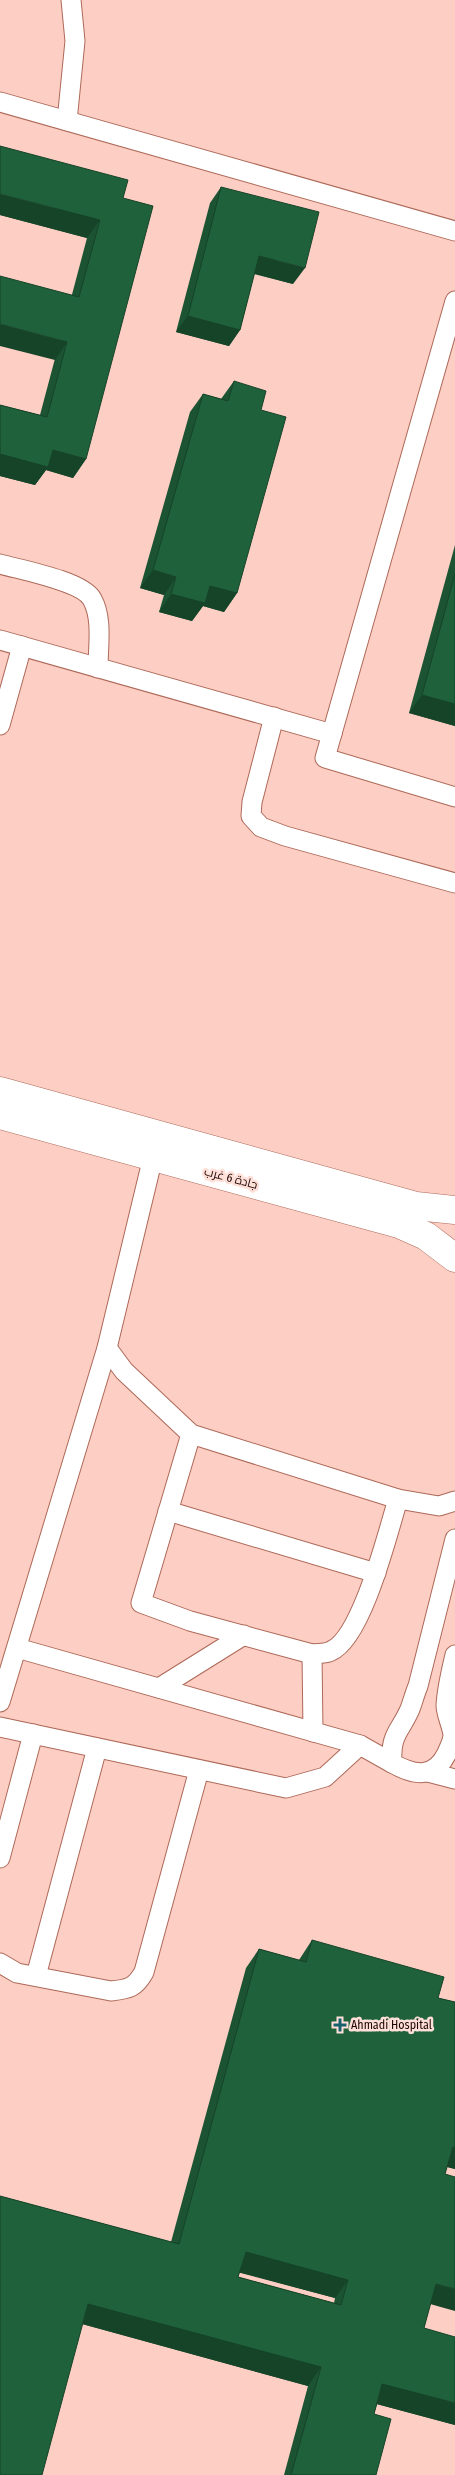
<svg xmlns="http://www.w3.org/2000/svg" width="455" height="2475" viewBox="0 0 455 2475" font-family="'Fira Sans Condensed',Cairo,sans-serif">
<rect width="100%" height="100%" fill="#fdcec3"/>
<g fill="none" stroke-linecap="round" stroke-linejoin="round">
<g stroke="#ad6959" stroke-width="21">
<g id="lane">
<path d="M0,102L455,231"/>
<path d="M67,121L75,41L71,0"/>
<path d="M455,301L325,758L455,797"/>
<path d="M0,564C21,570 82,581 92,599C103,618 98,647 98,668"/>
<path d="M0,640L332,734"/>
<path d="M274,717L252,802L251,816L261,827L285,836L455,883"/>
<path d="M0,725L22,646"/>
<path d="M107,1348L124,1371L191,1434L398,1499L439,1506L455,1501"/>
<path d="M191,1434L141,1603L190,1621L312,1654C318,1653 326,1654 331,1651C362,1638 388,1532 398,1499"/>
<path d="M168,1511L376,1573"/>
<path d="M455,1539L418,1686C415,1693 413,1701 410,1709C400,1732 390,1734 392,1763C413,1775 434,1780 447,1753C449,1748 453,1741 453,1735C452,1725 446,1715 446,1705C447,1688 451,1672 455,1655"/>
<path d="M17,1648L360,1745L392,1763"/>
<path d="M312,1654L313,1732"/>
<path d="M159,1688L244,1635"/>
<path d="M0,1702L107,1348L153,1157"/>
<path d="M0,1727L286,1788L325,1777L360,1745"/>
<path d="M428,1772L455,1779"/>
<path d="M0,1858L33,1734"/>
<path d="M0,1963L17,1973L111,1991C129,1989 135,1988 144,1972L199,1770"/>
<path d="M36,1976L97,1748"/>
</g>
</g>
<g stroke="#ad6959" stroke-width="29">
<g id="secondary">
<path d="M0,1091L416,1206L455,1210"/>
<path d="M0,1115L399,1224L426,1236L455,1258"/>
</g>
</g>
<use href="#lane" stroke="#fff" stroke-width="19"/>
<use href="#secondary" stroke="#fff" stroke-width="28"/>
</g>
<g fill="#1b5333" fill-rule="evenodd">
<path d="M221,187L293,284L254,274L240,330L229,346L176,332L210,203Z"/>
<path d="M123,198L86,459L73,478L46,470L35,485L0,476V405L40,415L87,238L0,215Z"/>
<path d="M234,381L261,410L237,593L224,612L203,606L192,621L159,612L164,595L140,588L190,412L203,394L221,399Z"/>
<path d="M455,545V726L409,713Z"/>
<path d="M312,1940L438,1998L455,2002V2169L447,2167L445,2174L430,2304L424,2328L455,2425L377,2404L374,2414L376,2475H284L308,2386L82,2324L0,2196L171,2242L246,1968L259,1949L299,1960ZM239,2272L335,2298L334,2303L238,2277Z"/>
</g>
<g fill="#164429">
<path d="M0,194L100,220L87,238L0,215Z"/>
<path d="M259,256L305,268L293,284L248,272Z"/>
<path d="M188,316L240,330L229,346L176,332Z"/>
<path d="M0,324L67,342L55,360L0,346Z"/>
<path d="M53,450L86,459L73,478L46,470L35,485L0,476V454Z"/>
<path d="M153,570L176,577L164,595L140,588Z"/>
<path d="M210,586L237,593L224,612L203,606L192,621L159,612L171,594Z"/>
<path d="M422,695L455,704V726L409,713Z"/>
<path d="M453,2147L455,2148V2169L440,2165Z"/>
<path d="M246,2252L348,2280L335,2298L233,2271Z"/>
<path d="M436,2284L455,2289V2311L423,2302Z"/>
<path d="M88,2304L321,2367L308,2386L75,2322Z"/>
<path d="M382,2384L455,2403V2425L369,2402Z"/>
</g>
<g fill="#1f613b" stroke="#164429" fill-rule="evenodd">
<path d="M0,146L128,180L123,198L153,206L86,459L53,450L48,467L0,454V405L47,417L67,342L0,324V276L79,297L100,220L0,194Z"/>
<path d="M221,187L319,212L305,268L259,256L240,330L188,316Z"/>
<path d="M234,381L266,391L261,410L286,417L237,593L210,586L205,603L171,594L176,577L153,570L203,394L228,401Z"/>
<path d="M455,574V704L422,695Z"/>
<path d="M312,1940L444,1977L438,1998L455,2002V2148L453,2147L445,2174L455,2177V2289L436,2284L424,2328L455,2337V2403L382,2384L374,2414L391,2419L376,2475H291L321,2367L88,2304L42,2475H0V2196L179,2244L259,1949L306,1962ZM246,2252L348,2280L341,2305L238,2277Z"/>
</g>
<path fill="#16606e" stroke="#ffe0d8" stroke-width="2" d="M337.5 2017.5h5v5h5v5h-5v5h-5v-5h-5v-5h5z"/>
<g text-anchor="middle" stroke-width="5" stroke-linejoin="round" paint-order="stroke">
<g font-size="12" fill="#1d0502" stroke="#ffe0d8">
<text transform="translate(231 1178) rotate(15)" y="4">جادة 6 غرب</text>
</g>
<g font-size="12" fill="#1d0502" stroke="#ffe0d8" text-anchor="start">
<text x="351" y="2029">Ahmadi Hospital</text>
</g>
</g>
</svg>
